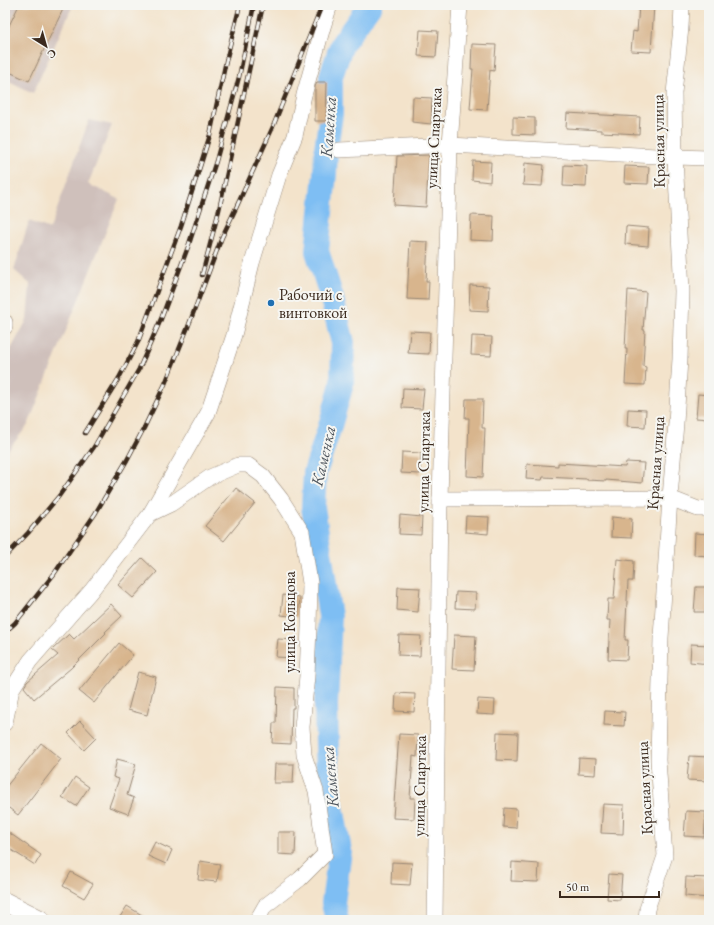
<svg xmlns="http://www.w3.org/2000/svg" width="714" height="925" viewBox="0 0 714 925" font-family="'EB Garamond',serif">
<rect width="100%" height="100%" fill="#f6f6f2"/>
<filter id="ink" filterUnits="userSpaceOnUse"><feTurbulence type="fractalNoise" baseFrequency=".025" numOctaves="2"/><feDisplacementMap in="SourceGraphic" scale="8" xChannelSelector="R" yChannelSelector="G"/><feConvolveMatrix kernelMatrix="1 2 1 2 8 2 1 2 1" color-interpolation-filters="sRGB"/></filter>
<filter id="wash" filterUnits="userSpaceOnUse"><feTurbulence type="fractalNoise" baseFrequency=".012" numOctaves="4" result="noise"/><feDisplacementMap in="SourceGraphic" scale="16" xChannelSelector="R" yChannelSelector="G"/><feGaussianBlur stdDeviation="0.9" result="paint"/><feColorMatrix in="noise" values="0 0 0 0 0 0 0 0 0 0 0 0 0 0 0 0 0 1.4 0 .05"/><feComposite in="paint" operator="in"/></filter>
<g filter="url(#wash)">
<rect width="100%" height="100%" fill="#f3e3cb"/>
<g fill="#cfc0bb">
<path d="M5,5H73L33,93L5,79Z"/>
<path d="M89,120L112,125L88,184L119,199L28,425L5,454V360L27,320L30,284L14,270L29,221L50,229Z"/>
</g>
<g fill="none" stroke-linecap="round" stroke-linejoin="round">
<path stroke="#7ebef3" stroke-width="24" d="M337,920L333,903L340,851L328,785L326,705L330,616L313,507L315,473L330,426L342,384L343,343L331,295L317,251L325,174L326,149L331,114V76L342,44L370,5"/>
</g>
<g id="blocks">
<g fill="#d8b58d">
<path d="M19,5H65L29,81L5,70V34Z"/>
<path d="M639,5H654L651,52L631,51L633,31L637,32Z"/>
<path d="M420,30L438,31L436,57L418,56Z"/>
<path d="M472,44L496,45L494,71L490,70L487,110L470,109L473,69H471Z"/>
<path d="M317,82H327L326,121H315V87Z"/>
<path d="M413,97L432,98L431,124L412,122Z"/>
<path d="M567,113L640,117L639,134L601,132V130L566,128Z"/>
<path d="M513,117L535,118V135L513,134Z"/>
<path d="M429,155L426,207L394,205L397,156Z"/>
<path d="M473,161L491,162L490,182L472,180Z"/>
<path d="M525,163L544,165L542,186L523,185Z"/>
<path d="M564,165L587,166L586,187L563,186Z"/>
<path d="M625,166L649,167L648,184L624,183Z"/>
<path d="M471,215L494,216L493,241L470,240Z"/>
<path d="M626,226L649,228L648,246L625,244Z"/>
<path d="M410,241L428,242L426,281H429L428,300L407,299Z"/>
<path d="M470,285L489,286L488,311L469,310Z"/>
<path d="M628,290L646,292L643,330H645L643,366L646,367L645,385L625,384L627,349H625Z"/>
<path d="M410,331L430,332L429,354L408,353Z"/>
<path d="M472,336L492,337L491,356L471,355Z"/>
<path d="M403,388L424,389L422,409L402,408Z"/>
<path d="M698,394L709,395V419L696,418Z"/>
<path d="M466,399H483L482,428H485L483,477L467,476L469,418H465Z"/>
<path d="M628,409L646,410L645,427L627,426Z"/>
<path d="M402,452L421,453L420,474L401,473Z"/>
<path d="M626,462L644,463L642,483L606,480V481L587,480V479L543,477L542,480L526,479L527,464L558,466V463L625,467Z"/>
<path d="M236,488L255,503L224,541L205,526Z"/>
<path d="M400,515L422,517L421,535L399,534Z"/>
<path d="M466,516L489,517L488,534L465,532Z"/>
<path d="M612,517L632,519L631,538L611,537Z"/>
<path d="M695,533L709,534V556L694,555Z"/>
<path d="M142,558L157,572L133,598L118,585Z"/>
<path d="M617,559L634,561L633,581H628L625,640H628L627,660L608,659L610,620H607L608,599H614Z"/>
<path d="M398,587L420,588L418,612L397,610Z"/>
<path d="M696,587H709V612H694Z"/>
<path d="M456,592L476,593L475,609L455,608Z"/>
<path d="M283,595L300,597L298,617L281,615Z"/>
<path d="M111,604L122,616L105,632L106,633L71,668L34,699L24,687L27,682L58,655L52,650L69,634L74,639Z"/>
<path d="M399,635L421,636L420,656L398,655Z"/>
<path d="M454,635L476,636L474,670L452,669Z"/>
<path d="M278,639L295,640L294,658L276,657Z"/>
<path d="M119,643L133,655L94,703L79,691Z"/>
<path d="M691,644L709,645V664L690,662Z"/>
<path d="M138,672L156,677L147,715L128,710Z"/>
<path d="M277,687L294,688V708H292L291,744L272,743L273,723H276Z"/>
<path d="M396,693L415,694L414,712L395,711Z"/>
<path d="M478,699L495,700L494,715L477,714Z"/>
<path d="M605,711L625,712L624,726L604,725Z"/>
<path d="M80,721L96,738L84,750L68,733Z"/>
<path d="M497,732L518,733L517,761L496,760Z"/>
<path d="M399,734L418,735L417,757L413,756L410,798H415L414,819L393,818Z"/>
<path d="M41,743L61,759L18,815L5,805V788Z"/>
<path d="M689,756L709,757L708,781L687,780Z"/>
<path d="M579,758L596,759L595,775L578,774Z"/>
<path d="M117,759L136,764L127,795L134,798L128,814L109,807L119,779L113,777Z"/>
<path d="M275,764H294L293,783H274Z"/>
<path d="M75,777L89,787L76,806L62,797Z"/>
<path d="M603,804L624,805L623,834L601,833Z"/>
<path d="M504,808L517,809L516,828L503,827Z"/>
<path d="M686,811L706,812L704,837L684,836Z"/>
<path d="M5,830L41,855L35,865L5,846Z"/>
<path d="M278,832H296L295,855L278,854Z"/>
<path d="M155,842L172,850L166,864L148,856Z"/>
<path d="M200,861L220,864L217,882L198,880Z"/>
<path d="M392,862L412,863L410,885L391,884Z"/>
<path d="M512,862L539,864L538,882L511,881Z"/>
<path d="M71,872L93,884L84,898L63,886Z"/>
<path d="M609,874L622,875L620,900L607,899Z"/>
<path d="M686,877L709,878V898L685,896Z"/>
<path d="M127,906L150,920H118Z"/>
</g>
</g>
</g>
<g filter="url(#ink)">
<use href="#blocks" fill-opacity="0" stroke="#978674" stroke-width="1"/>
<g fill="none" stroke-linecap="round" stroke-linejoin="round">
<g stroke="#978674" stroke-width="16">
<g id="minor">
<path d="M339,150L450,145L675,157L709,158"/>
<path d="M5,322V327"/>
<path d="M440,499L670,498L698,509H709"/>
<path d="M150,514L171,504L210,477L238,465H248L263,476L281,499L302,532L310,583L309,627L307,676L302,727L304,755L316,791L325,854L300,879L265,906L257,920"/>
<path d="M5,723L12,689L30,661L91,591L150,514L208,413L234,335L252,263L279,175L295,136L304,95L323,27L330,5"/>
<path d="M435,920L440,499L450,145L460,5"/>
<path d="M646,920L647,909L665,856L658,760L661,638L670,498L676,423L680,359L682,291L675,157L674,93L681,28L682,5"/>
</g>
</g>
<g stroke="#978674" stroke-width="20">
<path id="tertiary" d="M5,902L41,920"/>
</g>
<use href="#minor" stroke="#fff" stroke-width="15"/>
<use href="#tertiary" stroke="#fff" stroke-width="19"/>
<g stroke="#3b2a1e" stroke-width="4.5">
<g id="rail">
<path d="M202,275L219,210L263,5"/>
<path d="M85,433L119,378L138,342L181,226L210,135L226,61L240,5"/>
<path d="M5,557L28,533L59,496L94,447L139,369L161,319L188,247L216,161L239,77L254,5"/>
<path d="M5,632L15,623L54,574L95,514L127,460L144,428L165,384L188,327L222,237L236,208L272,129L322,5"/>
</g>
</g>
<use href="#rail" stroke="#f6f6f2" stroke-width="3" stroke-dasharray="9" stroke-linecap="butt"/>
</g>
</g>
<circle fill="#1f6fb2" stroke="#f6f6f2" stroke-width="1.5" cx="271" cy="303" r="4"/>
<g text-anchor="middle" stroke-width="4" stroke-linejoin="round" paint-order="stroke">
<g font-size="16" fill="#3b2a1e" stroke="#f6f6f2">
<text transform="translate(433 138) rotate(-87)" y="6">улица Спартака</text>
<text transform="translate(658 141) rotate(-91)" y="6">Красная улица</text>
<text transform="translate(423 462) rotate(-89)" y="6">улица Спартака</text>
<text transform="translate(655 463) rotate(-86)" y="6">Красная улица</text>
<text transform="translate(289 622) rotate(-90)" y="6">улица Кольцова</text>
<text transform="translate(419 786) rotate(-89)" y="6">улица Спартака</text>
<text transform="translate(644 788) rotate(-93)" y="6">Красная улица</text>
</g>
<g font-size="16" fill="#3b2a1e" stroke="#f6f6f2" text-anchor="start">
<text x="279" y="300">Рабочий с<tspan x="279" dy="18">винтовкой</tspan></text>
</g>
<g font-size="17" font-style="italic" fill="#4f565e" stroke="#f6f6f2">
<text transform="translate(328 127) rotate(-86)" y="6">Каменка</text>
<text transform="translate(323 456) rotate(-77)" y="6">Каменка</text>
<text transform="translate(330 777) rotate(-95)" y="6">Каменка</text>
</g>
</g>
<rect width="714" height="925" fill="none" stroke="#f6f6f2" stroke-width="20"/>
<g transform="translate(46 46) rotate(143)" stroke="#f6f6f2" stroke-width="3" paint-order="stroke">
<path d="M0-3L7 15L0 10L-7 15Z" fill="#3b2a1e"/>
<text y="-6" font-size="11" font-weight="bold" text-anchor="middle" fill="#3b2a1e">С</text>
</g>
<path d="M560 891v6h99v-6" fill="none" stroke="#3b2a1e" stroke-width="2"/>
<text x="566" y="891" font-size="12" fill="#3b2a1e" stroke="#f6f6f2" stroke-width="3" paint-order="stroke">50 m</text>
</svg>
